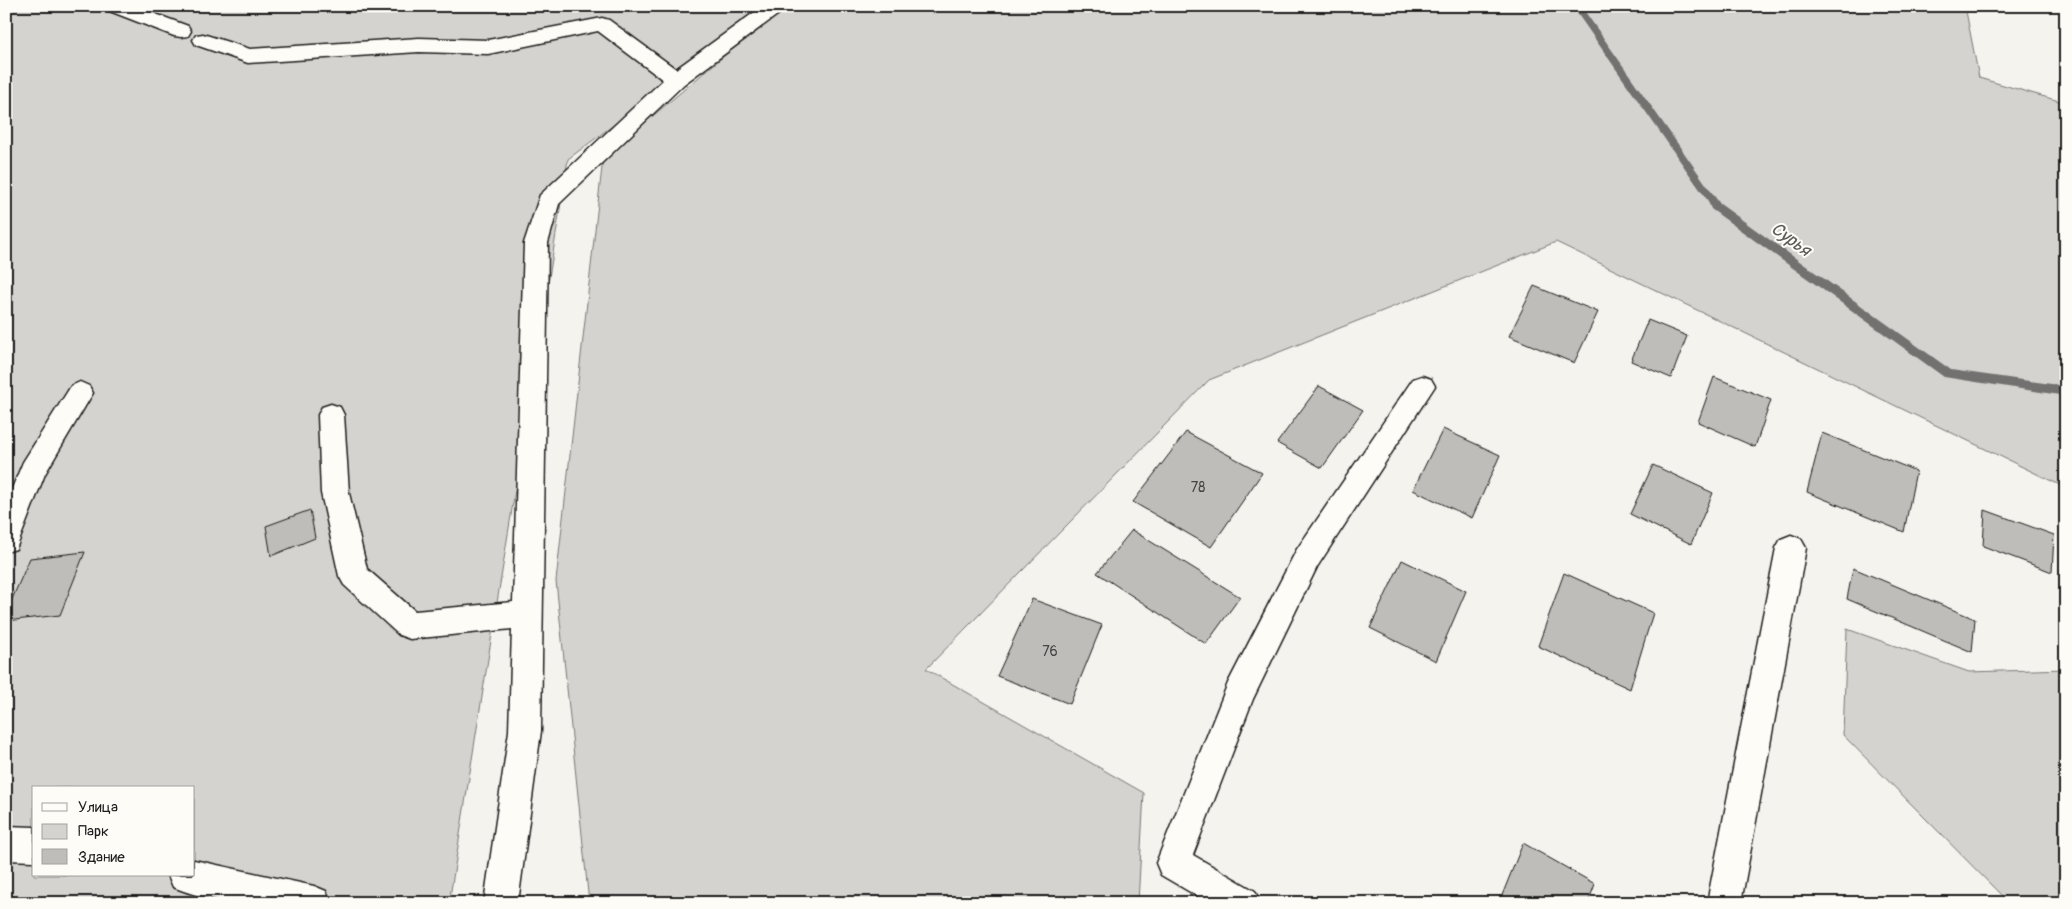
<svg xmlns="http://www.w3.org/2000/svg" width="2072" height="909" viewBox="0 0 2072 909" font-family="Pangolin,sans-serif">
<rect width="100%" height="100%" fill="#f4f3ee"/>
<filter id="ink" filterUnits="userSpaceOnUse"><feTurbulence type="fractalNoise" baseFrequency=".02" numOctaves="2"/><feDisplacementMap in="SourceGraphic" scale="10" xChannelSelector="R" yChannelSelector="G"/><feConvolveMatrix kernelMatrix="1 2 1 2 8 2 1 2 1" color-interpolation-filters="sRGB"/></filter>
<g filter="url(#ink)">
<g fill="#d4d3cf" stroke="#787876" fill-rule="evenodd">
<path d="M6,6H773L568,159L449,903H6ZM34,788H194V875H34Z"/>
<path d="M783,6H1965L1979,78L2066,103V488L1556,242L1209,380L926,669L1144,793L1138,903H589L556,581L603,158Z"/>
<path d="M1847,629L1969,672L2066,669V903H2009L1843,735Z"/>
</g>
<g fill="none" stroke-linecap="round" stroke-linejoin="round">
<path fill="#72716f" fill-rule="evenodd" d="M1572,6H1581L1720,204L1951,370L2066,386V396L1944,377L1711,209L1708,201Z"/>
</g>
<g fill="#bebdba" stroke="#1c1c1c">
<path d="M1534,286L1598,312L1574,363L1509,336Z"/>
<path d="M1648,320L1687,336L1671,378L1631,361Z"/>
<path d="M1714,377L1771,400L1755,447L1698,422Z"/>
<path d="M1319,386L1363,410L1322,468L1277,443Z"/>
<path d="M1443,429L1500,455L1472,518L1413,490Z"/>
<path d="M1186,432L1262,473L1211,547L1133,502Z"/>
<path d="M1822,433L1916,471L1904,532L1807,492Z"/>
<path d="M1653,465L1713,493L1691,544L1630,514Z"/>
<path d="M310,510L315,538L271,556L266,526Z"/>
<path d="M1985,510L2054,535L2052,572L1983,546Z"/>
<path d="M1132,530L1240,597L1206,644L1097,573Z"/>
<path d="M85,552L60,615L6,621V613L30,558Z"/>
<path d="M1402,560L1466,591L1436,661L1370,628Z"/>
<path d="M1853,568L1975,619L1972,652L1847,599Z"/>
<path d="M1564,573L1653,613L1630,689L1538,646Z"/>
<path d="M1032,599L1102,625L1070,704L997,676Z"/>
<path d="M1523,843L1595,884L1588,903H1499Z"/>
</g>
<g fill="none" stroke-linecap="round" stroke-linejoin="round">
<g stroke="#1c1c1c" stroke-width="3">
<g id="minor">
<path d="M104,6H134L188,26L191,31L188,36L181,37L174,36L107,10Z"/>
<path d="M763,6H787L784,10L684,84L559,204L548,243L541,731L518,903H484L509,731L512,629L410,639L399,635L344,585L339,576L321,493L318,415L322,407L331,404L340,407L344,415L349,493L367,569L415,611L513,602L524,243L540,195L663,80L598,31L488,54L419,52L248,63L196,45L193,40L196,35L203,34L250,49L419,38L488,40L602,18L609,20L676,69Z"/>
<path d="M1422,376L1431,379L1435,386L1317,567L1253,699L1193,855L1255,891L1260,903H1209L1161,875L1156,863L1228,683L1297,549L1413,379Z"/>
<path d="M80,382L89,386L93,393L45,474L16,549L6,552V503L23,462L71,386Z"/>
<path d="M1791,535L1801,539L1806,548L1741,903H1707L1776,548L1781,539Z"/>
<path d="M6,826L34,827V861L6,860Z"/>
<path d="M194,860L314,886L326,891L331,903C278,903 223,908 173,887L168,875H194Z"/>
</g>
</g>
<use href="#minor" fill="#fdfcf7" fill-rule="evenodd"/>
</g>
</g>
<g text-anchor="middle" stroke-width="4" stroke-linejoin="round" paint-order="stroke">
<g font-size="14" fill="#444">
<text x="1198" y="492">78</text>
<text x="1050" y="656">76</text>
</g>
<g font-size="18" font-style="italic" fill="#5c5c5a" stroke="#fdfcf7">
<text transform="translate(1791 239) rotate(36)" y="6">Сурья</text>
</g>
</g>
<rect width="2072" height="909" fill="none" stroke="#fdfcf7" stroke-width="25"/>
<rect x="12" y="12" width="2047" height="884" fill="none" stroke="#1c1c1c" stroke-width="2" filter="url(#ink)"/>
<rect x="32" y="786" width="162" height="90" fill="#fdfcf7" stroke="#a3a29f"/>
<rect x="42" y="803" width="25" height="8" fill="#fdfcf7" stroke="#a3a29f"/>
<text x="78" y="812" font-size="15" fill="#1c1c1c">Улица</text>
<rect x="42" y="824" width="25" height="15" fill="#d4d3cf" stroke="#a3a29f"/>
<text x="78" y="836" font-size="15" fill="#1c1c1c">Парк</text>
<rect x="42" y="849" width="25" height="15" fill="#bebdba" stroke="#a3a29f"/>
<text x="78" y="862" font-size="15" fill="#1c1c1c">Здание</text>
</svg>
